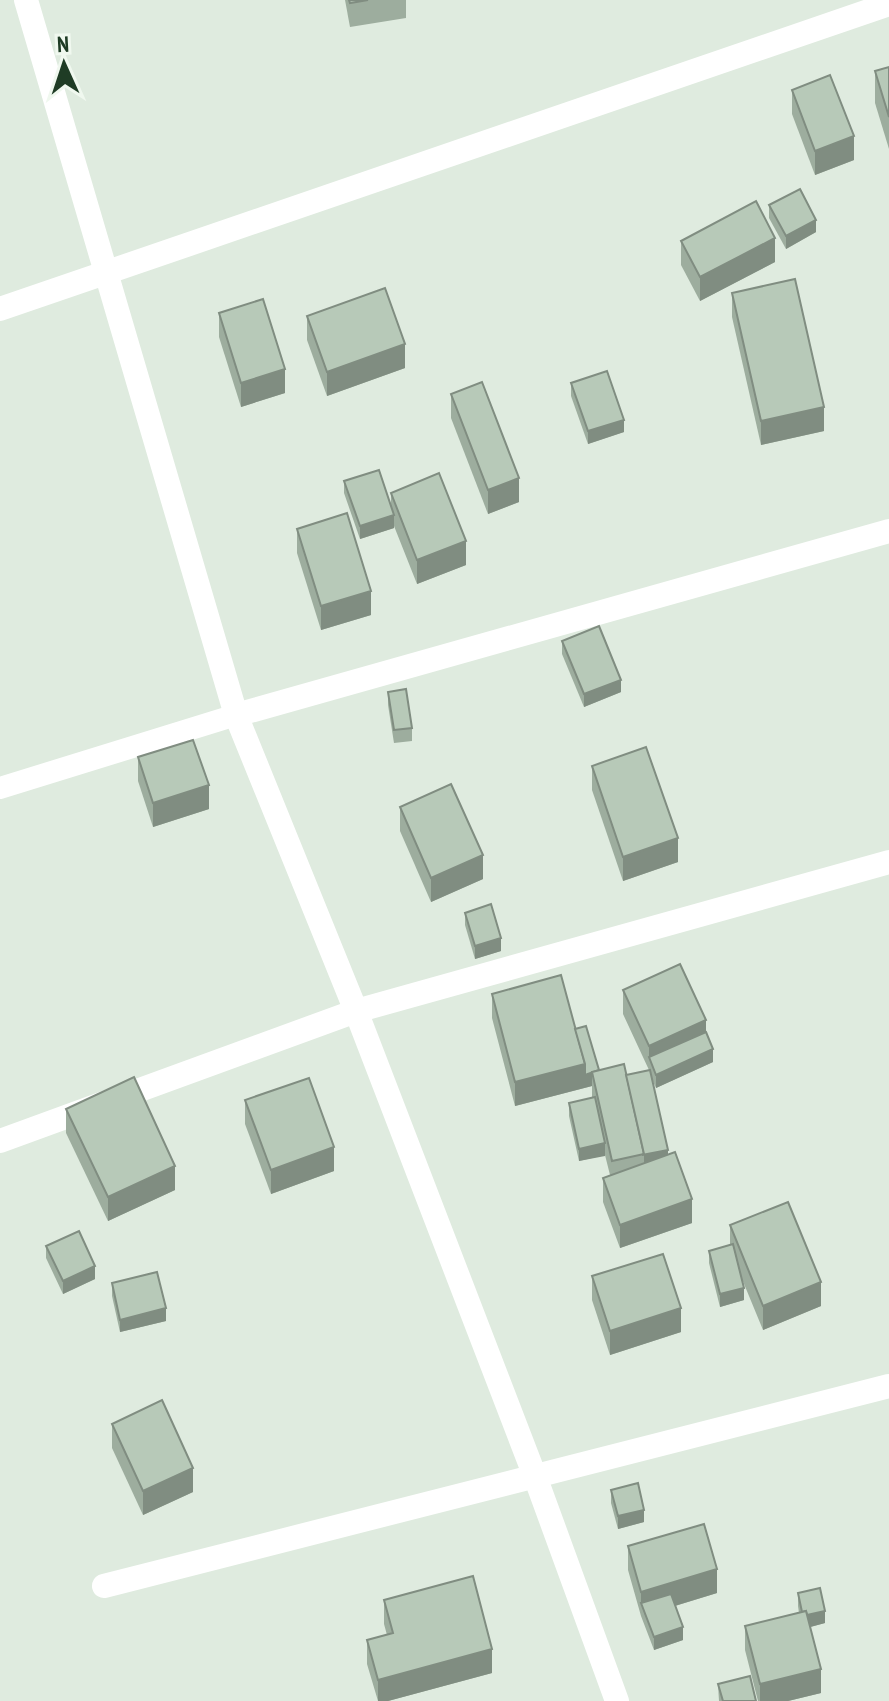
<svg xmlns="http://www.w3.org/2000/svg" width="889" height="1701" viewBox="0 0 889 1701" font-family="'PT Sans Narrow',sans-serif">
<rect width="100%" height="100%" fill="#dfebdf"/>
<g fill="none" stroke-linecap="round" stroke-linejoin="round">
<path stroke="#fff" stroke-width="22" d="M0,788L236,715"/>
<g stroke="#fff" stroke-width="24">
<path d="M26,0L236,715L356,1011L536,1479L617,1701"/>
<path d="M0,309L889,4"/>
<path d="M236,715L889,531"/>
<path d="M0,1141L356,1011L889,862"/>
<path d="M104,1586L889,1386"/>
</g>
</g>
<g fill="#9dad9e">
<path d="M345,0H406V18L350,27Z"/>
<path d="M889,67V149L875,103V71Z"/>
<path d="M792,90L854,160L815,175L792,114Z"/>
<path d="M769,205L816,232L786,249L769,218Z"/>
<path d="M681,241L775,262L700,301L681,265Z"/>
<path d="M732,293L824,431L761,445L732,317Z"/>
<path d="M219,313L285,393L241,407L219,337Z"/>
<path d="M307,316L405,368L327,396L307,340Z"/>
<path d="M571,383L624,432L588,444L571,396Z"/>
<path d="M451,394L519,502L488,514L451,418Z"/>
<path d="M344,481L391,505V493L466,565L417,584L394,526V528L360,539L344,493Z"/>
<path d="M297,529L371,615L321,630L297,553Z"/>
<path d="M562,641L621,692L584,707L562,654Z"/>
<path d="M388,692L412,728V741L394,743L388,705Z"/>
<path d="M138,757L209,809L153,827L138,781Z"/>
<path d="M592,766L678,862L623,881L592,790Z"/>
<path d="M400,807L483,879L431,902L400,831Z"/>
<path d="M465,913L501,951L475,959L465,925Z"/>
<path d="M623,990L706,1032L713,1062L656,1088L651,1077L668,1154L692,1223L620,1248L603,1202V1178L610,1175L605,1155L579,1161L569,1116V1103L592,1098V1086L515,1106L492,1018V994L575,1029L599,1070L626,1075L649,1070L623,1014Z"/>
<path d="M245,1100L334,1171L271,1194L245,1124Z"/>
<path d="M66,1109L175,1190L108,1221L66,1133Z"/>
<path d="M730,1225L821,1306L763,1330L742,1279L744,1300L720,1307L709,1263V1251L730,1245Z"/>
<path d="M46,1246L95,1279L63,1294L46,1258Z"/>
<path d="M592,1276L681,1332L610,1355L592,1300Z"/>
<path d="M112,1283L166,1321L120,1332L112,1296Z"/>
<path d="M112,1424L193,1492L143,1515L112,1448Z"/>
<path d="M611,1490L644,1522L618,1529L611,1503Z"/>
<path d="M628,1546L717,1593L675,1606L683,1640L654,1650L641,1616L628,1570Z"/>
<path d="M798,1593L825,1623L810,1627L821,1693L788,1701H758L745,1650V1626L799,1613L798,1606Z"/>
<path d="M384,1600L492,1673L388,1701H378L367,1664V1640L387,1635L384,1624Z"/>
<path d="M718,1684L756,1701H719Z"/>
</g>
<g fill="#808d81">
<path d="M854,136V160L815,175V151Z"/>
<path d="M816,220V232L786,249V236Z"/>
<path d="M775,238V262L700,301V277Z"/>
<path d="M405,344V368L327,396V372Z"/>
<path d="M285,369V393L241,407V383Z"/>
<path d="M824,407V431L761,445V421Z"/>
<path d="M624,420V432L588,444V431Z"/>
<path d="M519,478V502L488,514V490Z"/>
<path d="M394,515V528L360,539V526Z"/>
<path d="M466,541V565L417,584V560Z"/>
<path d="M371,591V615L321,630V606Z"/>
<path d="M621,680V692L584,707V694Z"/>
<path d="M209,785V809L153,827V803Z"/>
<path d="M678,838V862L623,881V857Z"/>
<path d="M483,855V879L431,902V878Z"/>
<path d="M501,938V951L475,959V946Z"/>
<path d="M706,1020V1044L649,1057V1046Z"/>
<path d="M713,1049V1062L656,1088V1075Z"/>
<path d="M585,1064L592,1073V1086L515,1106V1082Z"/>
<path d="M605,1143V1156L579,1161V1149Z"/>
<path d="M334,1147V1171L271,1194V1170Z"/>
<path d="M668,1150V1162L644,1167V1155Z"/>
<path d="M175,1166V1190L108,1221V1197Z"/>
<path d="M692,1199V1223L620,1248V1225Z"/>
<path d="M95,1266V1279L63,1294V1281Z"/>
<path d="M821,1282V1306L763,1330V1306Z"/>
<path d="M744,1288V1300L720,1307V1294Z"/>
<path d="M166,1308V1321L120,1332V1320Z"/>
<path d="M681,1308V1332L610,1355V1331Z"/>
<path d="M193,1468V1492L143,1515V1491Z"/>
<path d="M644,1510V1522L618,1529V1516Z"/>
<path d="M717,1569V1593L645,1615L641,1603V1592Z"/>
<path d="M825,1611V1623L803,1629V1616Z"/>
<path d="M683,1627V1640L654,1650V1637Z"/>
<path d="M492,1649V1673L388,1701H378V1680Z"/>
<path d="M821,1669V1693L788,1701H760V1684Z"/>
</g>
<g fill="#b7c9b8" stroke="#808d81" stroke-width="2">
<path d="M349,0H368L350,3Z"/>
<path d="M889,67V117L875,71Z"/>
<path d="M830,75L854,136L815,151L792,90Z"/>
<path d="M800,189L816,220L786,236L769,205Z"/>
<path d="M756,201L775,238L700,277L681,241Z"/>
<path d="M795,279L824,407L761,421L732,293Z"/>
<path d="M385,288L405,344L327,372L307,316Z"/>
<path d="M263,299L285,369L241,383L219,313Z"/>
<path d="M607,371L624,420L588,431L571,383Z"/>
<path d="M482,382L519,478L488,490L451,394Z"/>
<path d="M379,470L394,515L360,526L344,481Z"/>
<path d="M439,473L466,541L417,560L391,493Z"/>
<path d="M347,513L371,591L321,606L297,529Z"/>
<path d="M599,626L621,680L584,694L562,641Z"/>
<path d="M406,689L412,728L394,730L388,692Z"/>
<path d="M193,740L209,785L153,803L138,757Z"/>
<path d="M646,747L678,838L623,857L592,766Z"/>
<path d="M451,784L483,855L431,878L400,807Z"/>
<path d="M491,904L501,938L475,946L465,913Z"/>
<path d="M680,964L706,1020L649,1046L623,990Z"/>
<path d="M561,975L585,1064L515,1082L492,994Z"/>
<path d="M586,1026L599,1070L585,1075V1064L575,1029Z"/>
<path d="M706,1032L713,1049L656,1075L649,1057Z"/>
<path d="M624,1064L644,1154L612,1161L592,1072Z"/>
<path d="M650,1070L668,1150L642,1155L644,1154L626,1075Z"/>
<path d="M134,1077L175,1166L108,1197L66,1109Z"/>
<path d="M309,1078L334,1147L271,1170L245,1100Z"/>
<path d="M595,1097L605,1143L579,1149L569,1103Z"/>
<path d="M675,1152L692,1199L620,1225L603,1178Z"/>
<path d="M788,1202L821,1282L763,1306L730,1225Z"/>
<path d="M79,1231L95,1266L63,1281L46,1246Z"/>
<path d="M733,1244L744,1288L720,1294L709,1251Z"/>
<path d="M663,1254L681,1308L610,1331L592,1276Z"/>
<path d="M157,1272L166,1308L120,1320L112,1283Z"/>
<path d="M162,1400L193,1468L143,1491L112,1424Z"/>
<path d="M638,1483L644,1510L618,1516L611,1490Z"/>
<path d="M704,1524L717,1569L641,1592L628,1546Z"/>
<path d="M473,1576L492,1649L378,1680L367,1640L393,1633L384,1600Z"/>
<path d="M820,1588L825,1611L807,1615L806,1611L802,1612L798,1593Z"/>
<path d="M671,1594L683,1627L654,1637L641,1603Z"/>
<path d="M806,1611L821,1669L760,1684L745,1626Z"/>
<path d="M750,1676L756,1701H723L718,1684Z"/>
</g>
<g transform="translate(64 64) rotate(357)" stroke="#f0f8ef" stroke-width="6" paint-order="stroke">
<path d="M0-6L14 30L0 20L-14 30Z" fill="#1f3c25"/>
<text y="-12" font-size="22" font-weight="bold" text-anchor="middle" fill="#1f3c25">N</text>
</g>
</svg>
